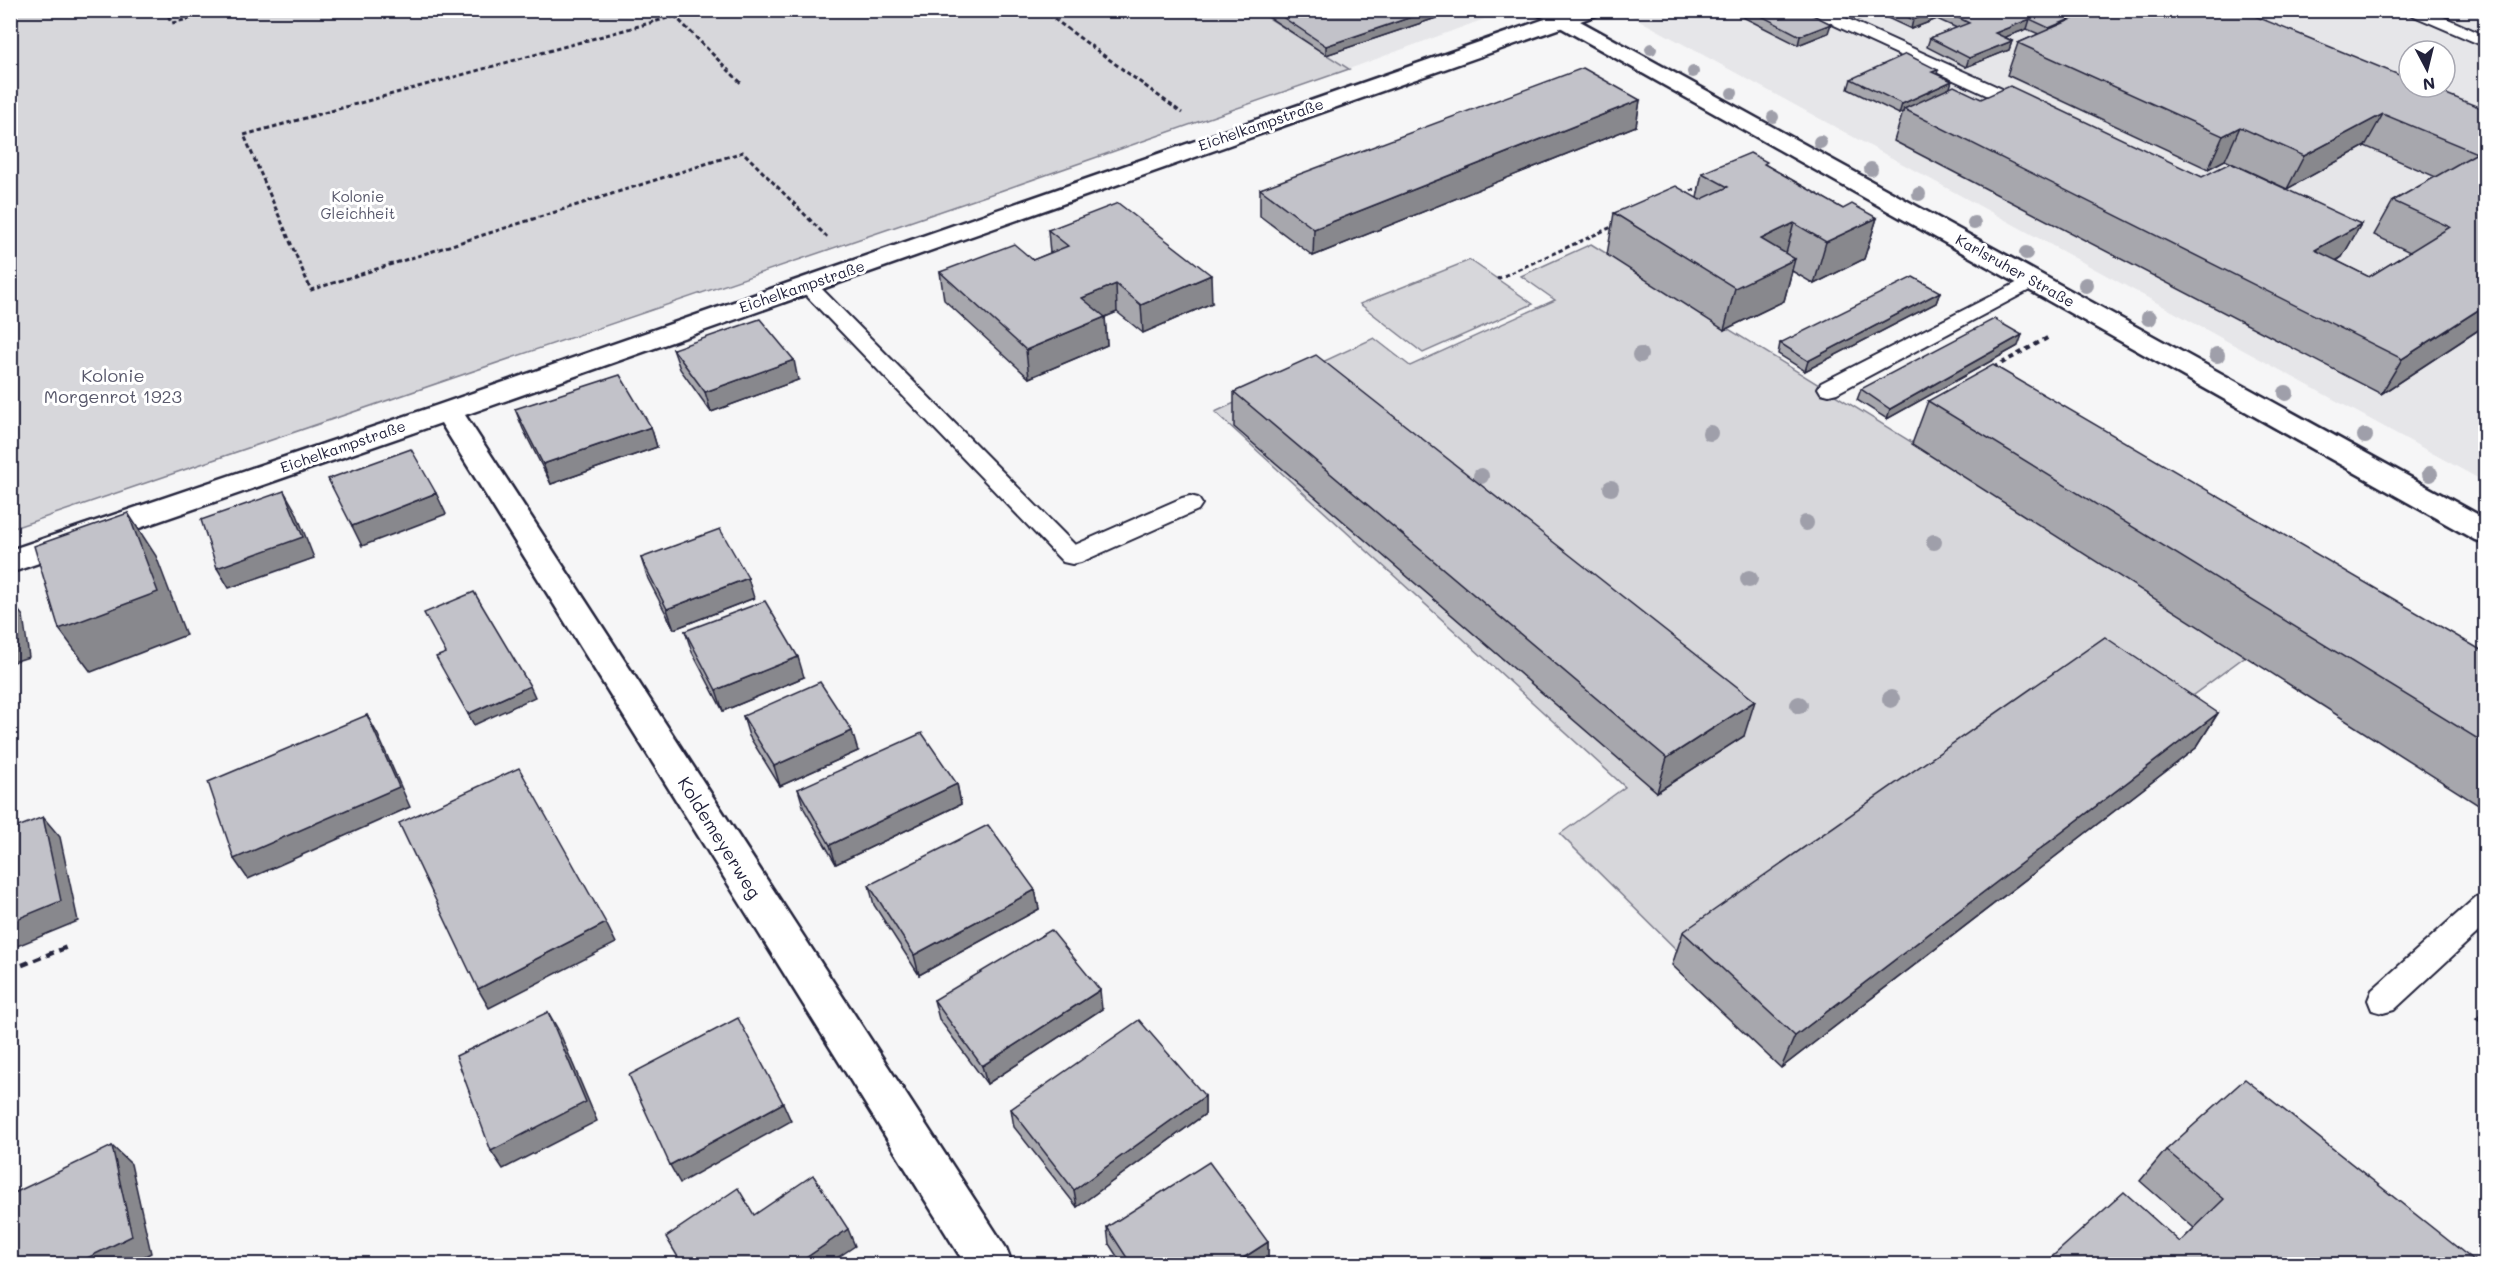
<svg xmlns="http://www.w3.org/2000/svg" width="2496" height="1275" viewBox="0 0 2496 1275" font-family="Mali,sans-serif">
<rect width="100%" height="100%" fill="#f6f6f7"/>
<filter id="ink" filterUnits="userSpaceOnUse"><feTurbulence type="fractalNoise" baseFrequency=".0167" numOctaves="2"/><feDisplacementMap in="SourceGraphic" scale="12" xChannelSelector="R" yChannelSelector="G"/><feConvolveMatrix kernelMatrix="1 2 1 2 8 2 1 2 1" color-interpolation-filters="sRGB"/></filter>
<g filter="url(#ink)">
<g fill="#e6e6e9" fill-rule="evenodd">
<path d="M1474,10L1487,18L1349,69L1256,11Z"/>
<path d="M1638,10L2485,11V482L1628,14ZM2409,51H2445V87H2409Z"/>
</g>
<g fill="#d7d7db" stroke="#7c7c8b" stroke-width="1.5">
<path d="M1256,10L1349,69L1003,190L11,529L10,11Z"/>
<path d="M1591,244L2251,652L2027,818L1699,972L1560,834L1625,787L1215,412L1374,338L1410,366L1555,300L1521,276Z"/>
<path d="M1470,260L1533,304L1423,353L1360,304Z"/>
</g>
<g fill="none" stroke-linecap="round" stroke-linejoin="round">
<g stroke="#22223b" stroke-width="4">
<g id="lane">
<path d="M1806,10H1828L2033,103L2036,107L2033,111H2021L1808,13Z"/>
<path d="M2405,10H2428L2486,36V47L2407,13Z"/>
<path d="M2032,275L2039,277L2042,281L2039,285L1837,393L1829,395L1821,393L1818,388L1821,383Z"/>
<path d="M807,279L814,281L1075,545L1182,498L1190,496L1198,498L1202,504L1198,510L1081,562L1072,564L1063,562L800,289L797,285L800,281Z"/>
<path d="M2486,894V925L2394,1010L2383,1013L2372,1010L2368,1000L2372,990L2476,897Z"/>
</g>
</g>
<g stroke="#22223b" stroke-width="5">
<path id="street" d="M1571,10H1603L1600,14L465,415L1006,1248L1012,1264H965L441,423L10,573V550L438,405Z"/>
</g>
<g stroke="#22223b" stroke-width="5">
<path id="secondary" d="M1534,10H1560L2486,519V543L2475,540L1537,14Z"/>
</g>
<g stroke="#22223b" stroke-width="3" stroke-dasharray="4.5 3" stroke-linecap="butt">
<path d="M165,10L172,23L223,10"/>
<path d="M669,10L742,84"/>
<path d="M1042,10L1182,113"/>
<path d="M675,16L244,135L311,290L743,152L827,237"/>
<path d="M1684,194L1702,186"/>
<path d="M1497,279L1614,226"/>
</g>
<path stroke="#22223b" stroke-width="4" stroke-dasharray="5 4.5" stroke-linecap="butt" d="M1993,368L2049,337"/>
<path stroke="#22223b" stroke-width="4.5" stroke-dasharray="8 5" stroke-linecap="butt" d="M10,970L67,947"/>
<use href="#lane" fill="#fff" fill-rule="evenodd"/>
<use href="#street" fill="#fff" fill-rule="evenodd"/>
<use href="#secondary" fill="#fff" fill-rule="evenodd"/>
</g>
<g fill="#9f9faa">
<circle cx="1651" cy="49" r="6"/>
<circle cx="1693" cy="72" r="6"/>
<circle cx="1732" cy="93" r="6"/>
<circle cx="1773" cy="117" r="6"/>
<circle cx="1820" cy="142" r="7"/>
<circle cx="1871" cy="169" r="7"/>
<circle cx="1919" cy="194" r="7"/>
<circle cx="1974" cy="223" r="7"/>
<circle cx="2026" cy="253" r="7"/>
<circle cx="2086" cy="285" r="8"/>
<circle cx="2149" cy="318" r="8"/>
<circle cx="1640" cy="355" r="8"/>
<circle cx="2217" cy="355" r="8"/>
<circle cx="2286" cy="393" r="8"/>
<circle cx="1710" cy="433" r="8"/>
<circle cx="2365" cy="436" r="8"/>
<circle cx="2430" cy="474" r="8"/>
<circle cx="1481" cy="476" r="8"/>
<circle cx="1611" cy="488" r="8"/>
<circle cx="1806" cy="523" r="8"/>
<circle cx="1934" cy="542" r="8"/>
<circle cx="1749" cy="579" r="9"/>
<circle cx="1891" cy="699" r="9"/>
<circle cx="1799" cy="705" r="9"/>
</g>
<g fill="#a7a7ad" stroke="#22223b" stroke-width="1.5">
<path d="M1258,10H1451V13L1326,55Z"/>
<path d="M1729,10H1803L1828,33L1798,45Z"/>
<path d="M1840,10H2045L2486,110V325L2381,394L1894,141L1903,112L1899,114L1848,89L1851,79L1938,70L1937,74L1950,88L2202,177L2361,224L2342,257L2337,261L2369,277L2410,252L2374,235L2393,201L2436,177L2365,146L2287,189L2225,160L2208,169L2007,75L2018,43L2039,34L2027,29L2005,37L2012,41L2009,50L1966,67L1927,47L1930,38L1957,28L1937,19L1911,29L1877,13L1859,19Z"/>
<path d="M1640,100L1636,126L1313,256L1260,216V189Z"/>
<path d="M1766,165L1843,209L1877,218L1864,259L1814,284L1792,271L1784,301L1724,330L1607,255L1614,213L1697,198L1702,173Z"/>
<path d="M1048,230L1212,303L1143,333L1117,312L1105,317L1107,345L1029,378L944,300L940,272L1033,260L1050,253Z"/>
<path d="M1940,292L1936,303L1805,371L1778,354L1780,343Z"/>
<path d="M2018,346L1887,419L1857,400L1861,389Z"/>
<path d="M673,349L798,380L711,412L680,369Z"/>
<path d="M1234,392L1744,736L1657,792L1234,427Z"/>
<path d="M1928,401L2486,653V810L1912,444Z"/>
<path d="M515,409L651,427L657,447L551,484L523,429Z"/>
<path d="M641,558L754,598L674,629L648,579Z"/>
<path d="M685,631L804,677L723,711L692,652Z"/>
<path d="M2218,713L2196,748L1781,1068L1672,965L1683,932Z"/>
<path d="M743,716L858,751L780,786L749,736Z"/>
<path d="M957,784L961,804L836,864L804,809L798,789Z"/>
<path d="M869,885L1035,890L1039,909L919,975L874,905Z"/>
<path d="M934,1000L1102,1009L987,1084L939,1019Z"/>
<path d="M2486,1009V1025L2476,1019Z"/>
<path d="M1205,1096V1114L1077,1207L1014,1127L1011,1109Z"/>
<path d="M2166,1150L2478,1264L2180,1242L2194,1228L2140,1181Z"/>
<path d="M1107,1227L1268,1242V1259L1259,1264H1122L1109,1244Z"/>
</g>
<g fill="#88888d" stroke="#22223b" stroke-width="1.5">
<path d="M1432,10H1451V13L1326,55V46Z"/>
<path d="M1862,10H1878L1877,13L1859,19Z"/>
<path d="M1937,10H1940L1937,19L1911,29L1913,20Z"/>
<path d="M2092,10L2045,37L2049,28Z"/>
<path d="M2030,19L2027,29L1992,42L1995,33Z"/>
<path d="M1831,24L1828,33L1798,45L1800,36Z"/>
<path d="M2012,41L2009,50L1966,67L1969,58Z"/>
<path d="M1952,81L1949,91L1904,109L1903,112L1899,114L1902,104Z"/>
<path d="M1640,100L1636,126L1313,256L1314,229Z"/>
<path d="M2383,114L2365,146L2287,189L2304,156Z"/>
<path d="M2240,127L2225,160L2208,169L2223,136Z"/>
<path d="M1877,218L1864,259L1814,284L1826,242Z"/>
<path d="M1794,223L1783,265L1795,259L1784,301L1724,330L1735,288L1761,239Z"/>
<path d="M2361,224L2342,257L2297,284L2315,250Z"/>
<path d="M1211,275L1212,303L1143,333L1141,305Z"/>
<path d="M1116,284L1117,312L1084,326L1082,298Z"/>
<path d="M1940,292L1936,303L1805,371L1808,361Z"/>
<path d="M2486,305V325L2381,394L2402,359Z"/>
<path d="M1105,317L1107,345L1029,378L1026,350Z"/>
<path d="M2022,335L2018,346L1887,419L1890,409Z"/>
<path d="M794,360L798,380L711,412L705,392Z"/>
<path d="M651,427L657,447L551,484L543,464Z"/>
<path d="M284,491L296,512L314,558L229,588L217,568Z"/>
<path d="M436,493L446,514L362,546L352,526Z"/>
<path d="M128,513L156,556L186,635L91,672L59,629Z"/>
<path d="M748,578L754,598L674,629L667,609Z"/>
<path d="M10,600L23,616L29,657L10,663Z"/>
<path d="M798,657L804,677L723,711L716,690Z"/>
<path d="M530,686L535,697L474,725L468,714Z"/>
<path d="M1755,701L1744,736L1657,792L1667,758Z"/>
<path d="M2218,713L2196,748L1781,1068L1795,1036Z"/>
<path d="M367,715L378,735L410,807L248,879L234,859Z"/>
<path d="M852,731L858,751L780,786L774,766Z"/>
<path d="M957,784L961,804L836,864L830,845Z"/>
<path d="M43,817L60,837L78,921L10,949V922Z"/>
<path d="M1035,890L1039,909L919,975L914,955Z"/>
<path d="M606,923L616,943L489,1008L478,989Z"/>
<path d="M1100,990L1102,1009L987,1084L982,1066Z"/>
<path d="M548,1012L559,1031L597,1121L503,1169L491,1151Z"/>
<path d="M1205,1096V1114L1077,1207L1074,1190Z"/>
<path d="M783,1103L791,1121L680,1183L670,1165Z"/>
<path d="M112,1146L131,1164L151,1253L129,1264H75Z"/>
<path d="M848,1229L855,1246L828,1264H797Z"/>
<path d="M1268,1242V1259L1259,1264H1234Z"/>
</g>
<g fill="#c2c2c9" stroke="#22223b" stroke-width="1.5">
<path d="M1272,10H1432L1326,46Z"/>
<path d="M1750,10H1803L1831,24L1800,36Z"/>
<path d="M1894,10H1937L1913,20Z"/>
<path d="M1943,10H2045L2048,12L2052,10H2092L2049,28L2030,19L1995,33L2012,41L1969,58L1930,38L1969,23Z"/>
<path d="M2093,10H2240L2409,79V87H2429L2486,110V305L2402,359L1904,109L1954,86L1981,99L2010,86L2202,177L2230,163L2361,224L2315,250L2369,277L2450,227L2393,201L2477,153L2383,114L2304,156L2240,127L2223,136L2018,43Z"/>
<path d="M1906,54L1938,70L1932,72L1952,81L1902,104L1851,79Z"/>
<path d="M1583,68L1640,100L1314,229L1260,189Z"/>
<path d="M1750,153L1767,162L1764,164L1843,209L1852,204L1877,218L1826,242L1794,223L1761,239L1795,259L1735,288L1614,213L1676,186L1700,200L1728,187L1702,173Z"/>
<path d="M1118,203L1211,275L1141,305L1116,284L1082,298L1105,317L1026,350L940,272L1014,244L1033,260L1068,246L1048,230Z"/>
<path d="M1913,277L1940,292L1808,361L1780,343Z"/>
<path d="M760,319L794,360L705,392L673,349Z"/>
<path d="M1994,319L2022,335L1890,409L1861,389Z"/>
<path d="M1316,355L1755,701L1667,758L1234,392Z"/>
<path d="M1993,365L2486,653V744L1928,401Z"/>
<path d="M620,375L651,427L543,464L515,409Z"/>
<path d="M411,449L436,493L352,526L328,479Z"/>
<path d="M284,491L303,537L217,568L201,520Z"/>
<path d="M128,513L158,592L59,629L34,546Z"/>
<path d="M720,529L748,578L667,609L641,558Z"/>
<path d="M474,592L530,686L468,714L436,657L446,653L424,613Z"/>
<path d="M765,601L798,657L716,690L685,631Z"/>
<path d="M10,616L14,637L10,638Z"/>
<path d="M2105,637L2218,713L1795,1036L1683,932Z"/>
<path d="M820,682L852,731L774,766L743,716Z"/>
<path d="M367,715L399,787L234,859L208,782Z"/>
<path d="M922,733L957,784L830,845L798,789Z"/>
<path d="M519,768L606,923L478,989L399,823Z"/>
<path d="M43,817L61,901L10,922V830Z"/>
<path d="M988,825L1035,890L914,955L869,885Z"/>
<path d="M1051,930L1100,990L982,1066L934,1000Z"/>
<path d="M548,1012L586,1102L491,1151L456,1056Z"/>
<path d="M738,1018L783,1103L670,1165L629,1075Z"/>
<path d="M1139,1020L1205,1096L1074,1190L1011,1109Z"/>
<path d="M2245,1079L2478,1264H2044L2124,1192L2180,1242L2224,1199L2166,1150Z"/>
<path d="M112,1146L132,1236L75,1264H10V1195Z"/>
<path d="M1209,1162L1268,1242L1234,1264H1131L1107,1227Z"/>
<path d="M813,1175L848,1229L797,1264H682L666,1237L738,1188L754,1215Z"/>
</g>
</g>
<g text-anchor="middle" stroke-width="6" stroke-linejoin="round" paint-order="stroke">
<g font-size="15" fill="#22223b" stroke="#fff">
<text transform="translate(1261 125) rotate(-19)" y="5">Eichelkampstraße</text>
<text transform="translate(2015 271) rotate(29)" y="5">Karlsruher Straße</text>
<text transform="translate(802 287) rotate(-19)" y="5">Eichelkampstraße</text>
<text transform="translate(343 447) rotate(-19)" y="5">Eichelkampstraße</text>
</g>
<g font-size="15" fill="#58586b" stroke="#fff">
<text x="358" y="202">Kolonie<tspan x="358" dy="17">Gleichheit</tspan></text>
</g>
<g font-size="18" fill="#58586b" stroke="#fff">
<text x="113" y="382">Kolonie<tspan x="113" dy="21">Morgenrot 1923</tspan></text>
</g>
<g font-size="18" fill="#22223b" stroke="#fff">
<text transform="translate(719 838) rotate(58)" y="6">Koldemeyerweg</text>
</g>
</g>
<rect width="2496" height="1275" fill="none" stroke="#fff" stroke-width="36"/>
<rect x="18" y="18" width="2460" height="1239" fill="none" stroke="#22223b" stroke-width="2" filter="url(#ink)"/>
<g transform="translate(2427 69) rotate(173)"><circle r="28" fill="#ffffff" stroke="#a7a7b1" stroke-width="1.5"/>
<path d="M0-4.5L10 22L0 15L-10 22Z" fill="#22223b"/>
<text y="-9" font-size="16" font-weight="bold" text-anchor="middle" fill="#22223b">N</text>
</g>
</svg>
